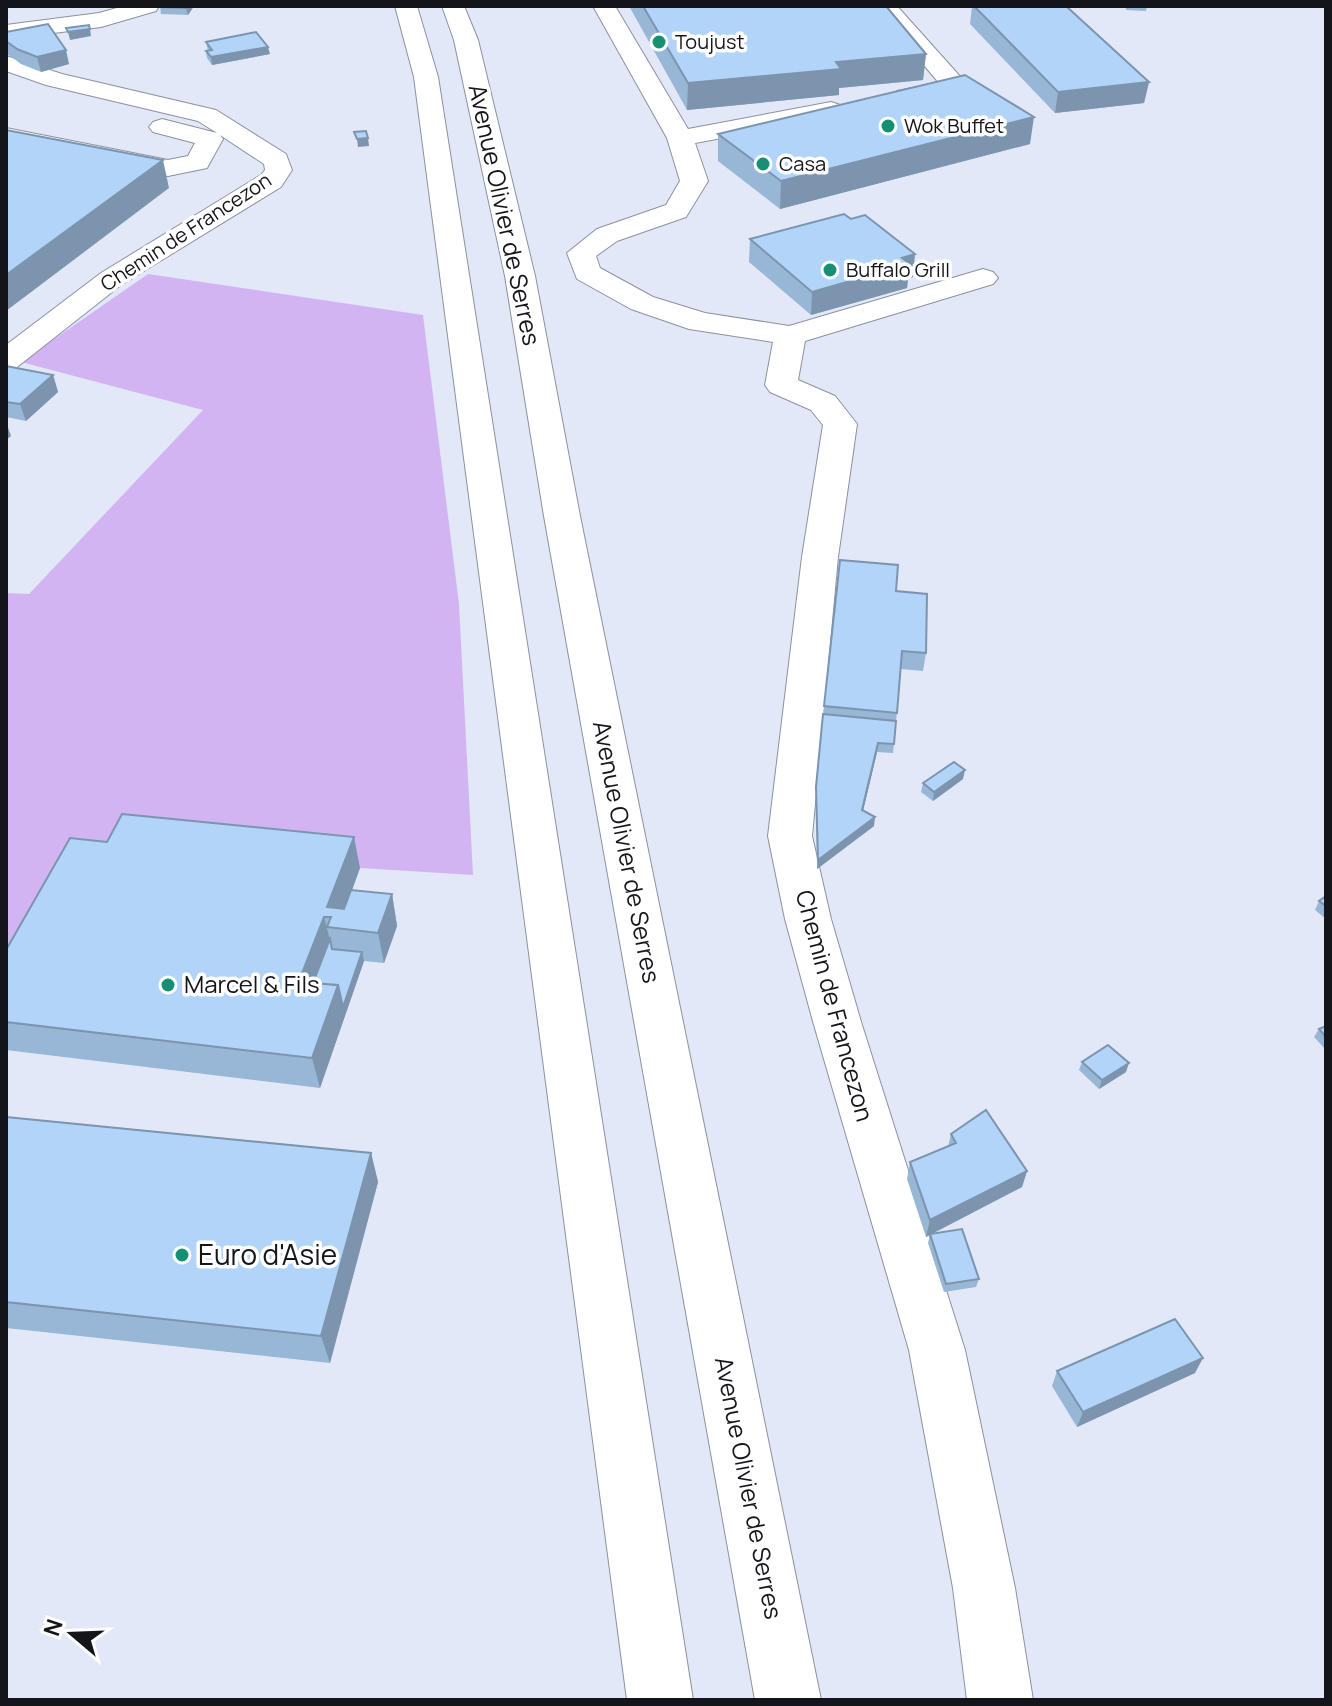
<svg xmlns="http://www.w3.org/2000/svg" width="1332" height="1706" viewBox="0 0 1332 1706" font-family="Manrope,sans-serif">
<rect width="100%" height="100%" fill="#e2e8f8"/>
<path fill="#d3b4f3" d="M148,274L423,315L459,604L473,875L360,868L6,1006V593L29,594L203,410L21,362Z"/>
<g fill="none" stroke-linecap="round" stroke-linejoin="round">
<g stroke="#8c919f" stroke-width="2">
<g id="minor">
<path d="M124,6H159L156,11L101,27L6,39V25L99,13Z"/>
<path d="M593,6H615L688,129L831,102L840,105L844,110L840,115L831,118L695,143L708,181L686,217L617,241L596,256L600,268L653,297L705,313L789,326L983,269L993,272L998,278L993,284L805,341L798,380L835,396L857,424L838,557L812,836L831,919L862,1025L965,1350L1015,1588L1033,1700H967L953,1588L909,1350L814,1025L785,919L768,836L802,557L823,425L811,410L770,392L765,385L773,342L689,329L631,309L577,279L567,253L597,229L666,205L680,181L667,138Z"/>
<path d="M874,6H897L965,82L968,87L965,92L906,104L897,101L893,96L897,91L939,83Z"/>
<path d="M6,56L62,74L216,110L286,154L292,170L281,187L121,285L17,367L6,370V345L101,273L261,175L265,170L264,164L220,135L223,139L207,168L168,176L6,144V128L168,160L188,156L195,143L153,132L149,127L153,122L162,119L217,133L198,121L46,85L6,71Z"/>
</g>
</g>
<g stroke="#8c919f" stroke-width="2">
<g id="major">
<path d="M395,6H417L438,77L693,1700H627L414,77Z"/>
<path d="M442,6H464L478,40L535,276L580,516L821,1700H755L544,516L505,276L454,40Z"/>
</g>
</g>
<use href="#minor" fill="#fff" fill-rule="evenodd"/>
<use href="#major" fill="#fff" fill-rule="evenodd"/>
</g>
<g fill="#98b6d5">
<path d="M160,6H194L188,15L161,14Z"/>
<path d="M629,6H886L926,54L923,80L839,88V95L687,110Z"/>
<path d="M972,6H1066L1149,82L1144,103L1055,113L970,24Z"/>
<path d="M1126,6H1147L1146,11L1126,10Z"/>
<path d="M6,32L69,64L41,72L21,64L6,53Z"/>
<path d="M206,42L270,54L212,65L207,58L206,51H208Z"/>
<path d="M718,134L1030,144L780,209L718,161Z"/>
<path d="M750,239L913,277L908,279L907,288L811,315L749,262Z"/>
<path d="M6,366L53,375L58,392L26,421L6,417Z"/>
<path d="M896,591L926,653L923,671L901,669L893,753L877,752L863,811L874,826L817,869L816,796L824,706Z"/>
<path d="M963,779L933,801L921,792L923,783Z"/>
<path d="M360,868L352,890L392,894L397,926L384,963L364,961L320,1088L6,1050V950Z"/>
<path d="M1326,896V919L1315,910L1319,901Z"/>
<path d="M1326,1026V1050L1314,1037L1319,1029Z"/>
<path d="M1082,1062L1126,1072L1099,1089L1079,1070Z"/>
<path d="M6,1117L371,1153L378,1182L330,1363L6,1328Z"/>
<path d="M951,1134L1027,1171L1022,1187L931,1234L979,1279L976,1287L944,1292L928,1243L930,1235L926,1237L907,1179L910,1162L948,1147Z"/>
<path d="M1057,1371L1195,1373L1077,1427L1052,1386Z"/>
</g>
<g fill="#7c94ae">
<path d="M187,6H194L188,15L186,8Z"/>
<path d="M90,29L91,36L70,40L68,32Z"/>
<path d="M268,47L270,54L212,65L211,57Z"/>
<path d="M66,50L69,64L41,72L37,57Z"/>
<path d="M926,54L923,80L839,88V95L687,110L688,83L836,62Z"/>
<path d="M1149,82L1144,103L1055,113L1058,92Z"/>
<path d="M1034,117L1030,144L780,209L781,181Z"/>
<path d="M368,138L369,146L358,147L357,139Z"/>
<path d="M163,160L169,188L6,311V275Z"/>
<path d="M915,254L913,277L908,279L907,288L811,315L812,292L902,258Z"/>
<path d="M53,375L58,392L26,421L20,404Z"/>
<path d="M6,422L11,436L6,440Z"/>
<path d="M878,743L877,752L861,819L862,810Z"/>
<path d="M965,770L963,779L933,801L934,792Z"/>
<path d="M875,817L874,826L817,869L818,860Z"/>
<path d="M354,837L360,868L338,928L327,907Z"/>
<path d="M392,894L397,926L384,963L378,933Z"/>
<path d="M324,917L332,948L307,1012L299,981Z"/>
<path d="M362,952L364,961L320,1088L312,1058L338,985Z"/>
<path d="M1129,1063L1126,1072L1099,1089L1102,1080Z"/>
<path d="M371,1153L378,1182L330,1363L321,1336Z"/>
<path d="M1027,1171L1022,1187L926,1237L930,1220Z"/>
<path d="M1203,1358L1195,1373L1077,1427L1083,1412Z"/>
</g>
<g fill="#b1d4f8" stroke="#7c94ae" stroke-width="2">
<path d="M160,6H187L186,8L160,7Z"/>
<path d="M643,6H886L926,54L836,62L841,69L688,83Z"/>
<path d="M974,6H1066L1149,82L1058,92Z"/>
<path d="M48,24L66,50L37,57L17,49L6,41V32Z"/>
<path d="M89,25L90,29L68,32L66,28Z"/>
<path d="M256,32L268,47L211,57L206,51L212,50L206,42Z"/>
<path d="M965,75L1034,117L781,181L718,134Z"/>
<path d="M6,130L163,160L6,275Z"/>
<path d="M366,131L368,138L357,139L354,132Z"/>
<path d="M844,214L851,219L865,215L915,254L902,258L910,264L812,292L750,239Z"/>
<path d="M6,366L53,375L20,404L6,402Z"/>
<path d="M840,560L898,565L896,591L927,594L926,653L902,651L897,713L824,706Z"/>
<path d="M823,714L896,721L894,744L878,743L862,810L875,817L818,860L816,787Z"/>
<path d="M954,762L965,770L934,792L923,783Z"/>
<path d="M122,814L354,837L327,907L344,909L351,890L392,894L378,933L327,927L331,917H324L299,981L338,985L312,1058L6,1022V950L70,838L107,842Z"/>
<path d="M1326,896V906L1319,901Z"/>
<path d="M330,939L332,949L362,952L343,1007L338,985L313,983Z"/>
<path d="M1326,1026V1037L1319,1029Z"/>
<path d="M1108,1045L1129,1063L1102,1080L1082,1062Z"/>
<path d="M986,1110L1027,1171L930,1220L910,1162L956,1143L951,1134Z"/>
<path d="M6,1117L371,1153L321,1336L6,1302Z"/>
<path d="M962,1229L979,1279L946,1284L930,1234Z"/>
<path d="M1175,1319L1203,1358L1083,1412L1057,1371Z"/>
</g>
<g fill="#178f74" stroke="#fff" stroke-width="3">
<circle cx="659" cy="42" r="8"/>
<circle cx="888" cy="126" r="8"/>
<circle cx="763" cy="164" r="8"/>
<circle cx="830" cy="270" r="8"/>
<circle cx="168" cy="985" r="8"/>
<circle cx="182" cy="1255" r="8"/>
</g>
<g text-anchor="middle" stroke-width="7" stroke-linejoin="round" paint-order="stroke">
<g font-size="20" fill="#13151a" stroke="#fff" text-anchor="start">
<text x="675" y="49">Toujust</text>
<text x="904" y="133">Wok Buffet</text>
<text x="779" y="171">Casa</text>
<text x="846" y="277">Buffalo Grill</text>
</g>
<g font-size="20" fill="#13151a" stroke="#fff">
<text transform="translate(186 232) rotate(-33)" y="7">Chemin de Francezon</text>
</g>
<g font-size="24" fill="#13151a" stroke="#fff">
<text transform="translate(504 215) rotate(78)" y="8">Avenue Olivier de Serres</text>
<text transform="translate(626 852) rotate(79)" y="8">Avenue Olivier de Serres</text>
<text transform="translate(834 1006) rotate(75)" y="8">Chemin de Francezon</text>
<text transform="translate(748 1488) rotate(79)" y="8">Avenue Olivier de Serres</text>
</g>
<g font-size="24" fill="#13151a" stroke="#fff" text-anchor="start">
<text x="184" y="993">Marcel &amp; Fils</text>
</g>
<g font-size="28" fill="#13151a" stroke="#fff" text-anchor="start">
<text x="198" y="1265">Euro d'Asie</text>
</g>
</g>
<rect width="1332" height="1706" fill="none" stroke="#13151a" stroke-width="16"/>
<g transform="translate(72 1634) rotate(289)" stroke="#ffffff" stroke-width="6" paint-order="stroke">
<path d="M0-6L14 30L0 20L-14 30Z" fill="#13151a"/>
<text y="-12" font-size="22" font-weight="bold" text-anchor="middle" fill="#13151a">N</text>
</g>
</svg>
